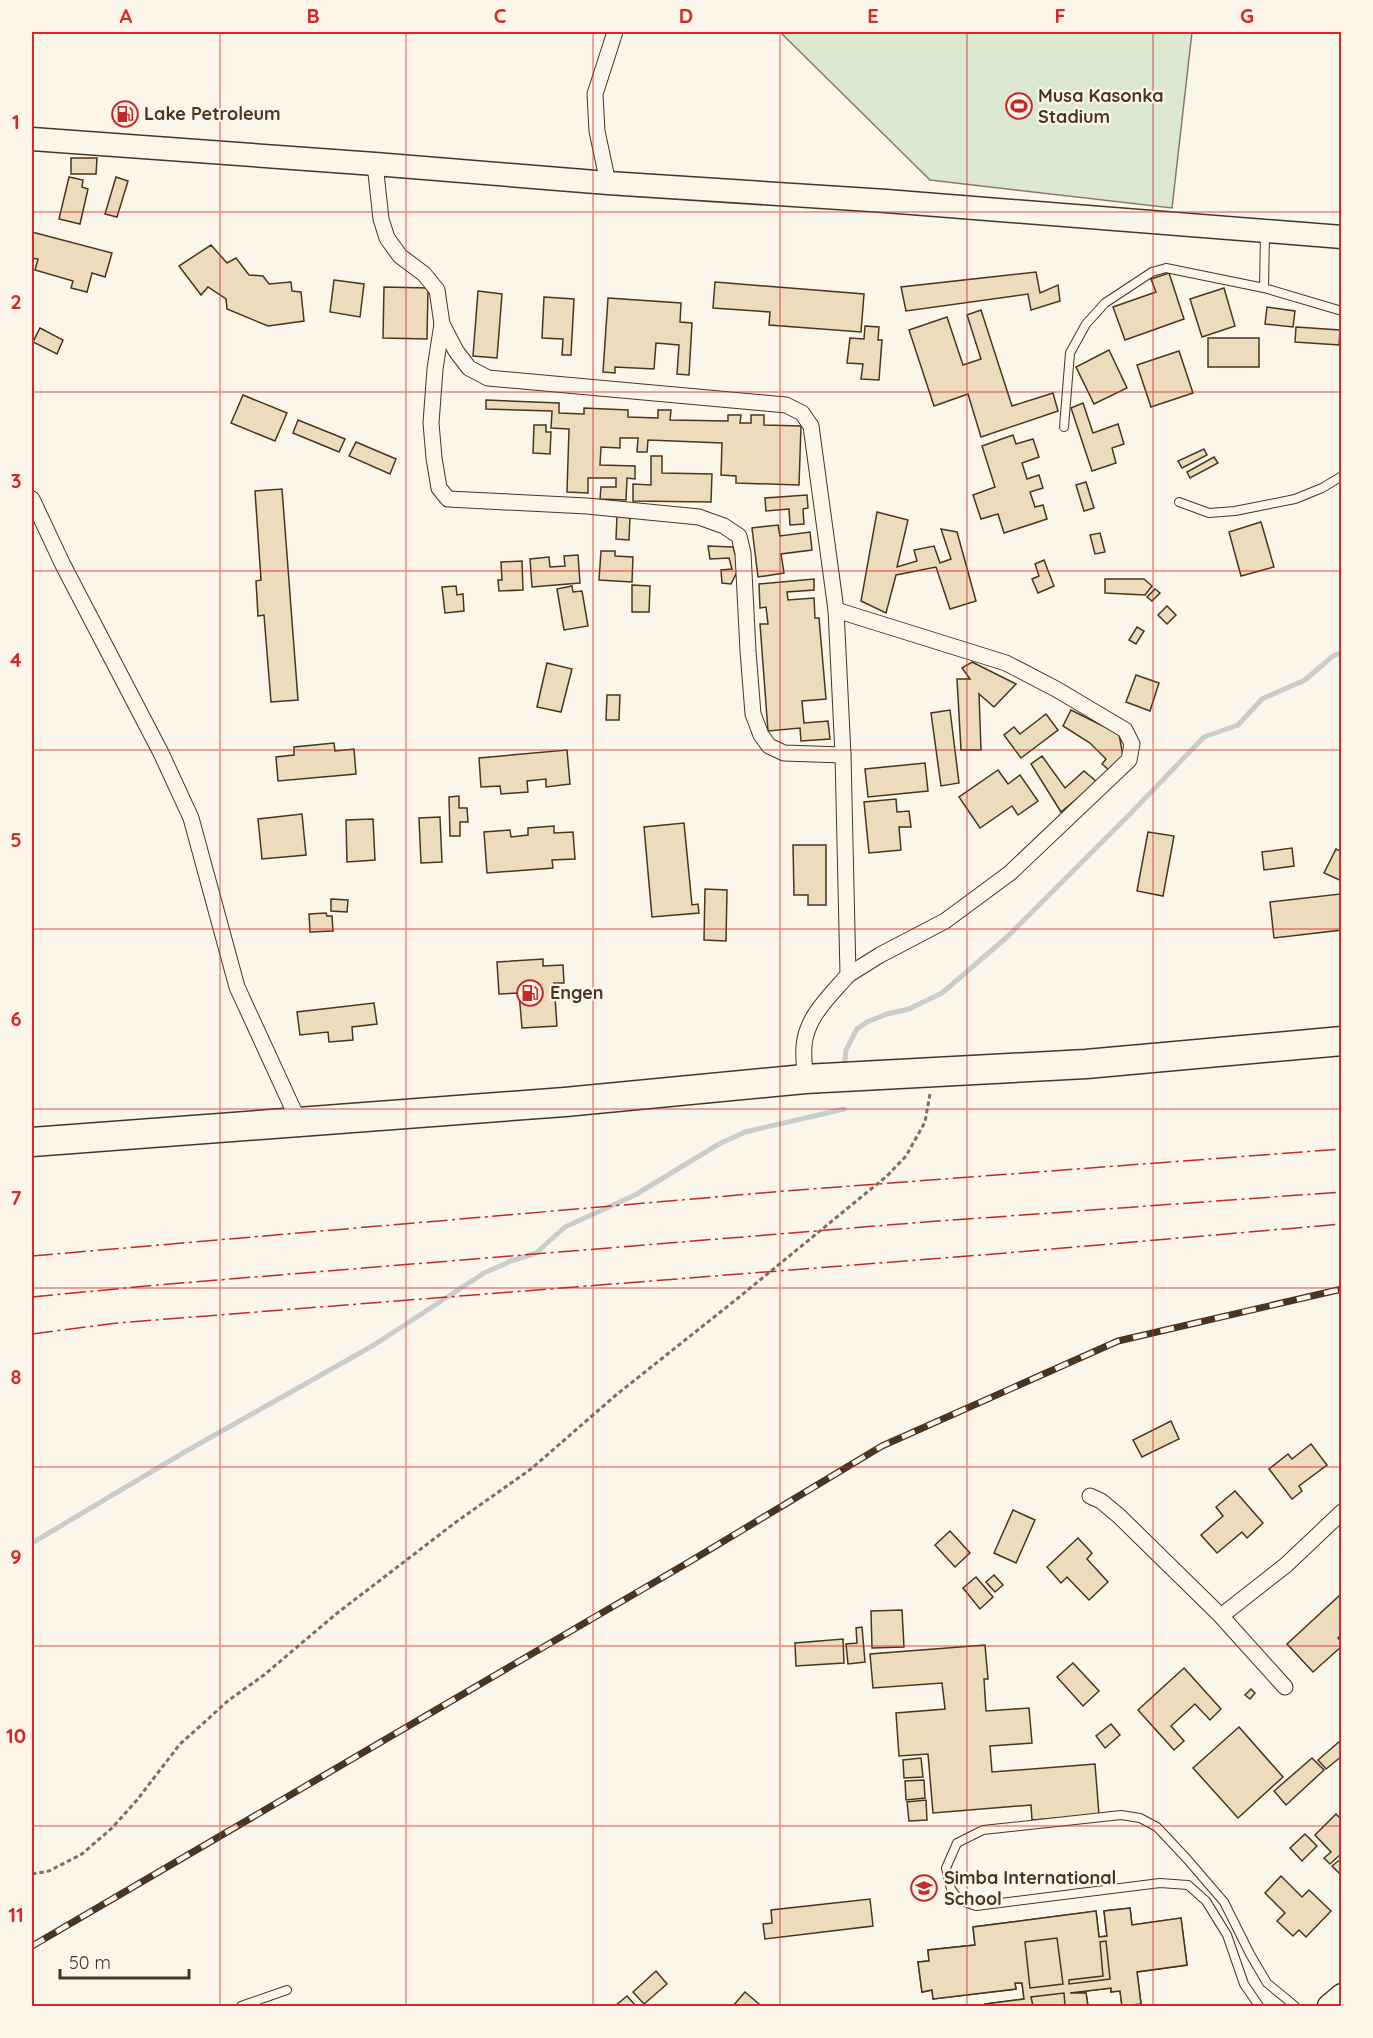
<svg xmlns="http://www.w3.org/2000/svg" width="1373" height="2038" viewBox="0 0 1373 2038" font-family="Quicksand,sans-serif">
<rect width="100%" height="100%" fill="#fbf6e9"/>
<path fill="#dce7d0" stroke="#887966" stroke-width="1.5" d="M780,32H1192L1172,208L930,180Z"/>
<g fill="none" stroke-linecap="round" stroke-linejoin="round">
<g stroke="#c9cecd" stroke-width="5">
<path d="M844,1070L846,1050L857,1029L867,1022L887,1014L909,1009L942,993L1007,937L1130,814L1204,737L1238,725L1262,699L1305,680L1333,656L1342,652"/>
<path d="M32,1543L183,1453L374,1345L484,1273L511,1261L536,1253L565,1227L635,1195L719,1144L745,1132L844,1109"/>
</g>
</g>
<g fill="#ecdcbc" stroke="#4a3520" stroke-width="1.5" fill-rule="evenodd">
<path d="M71,158H97L96,174H71Z"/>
<path d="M69,177L83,180L82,187L88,189L80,224L59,219Z"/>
<path d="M116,177L128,181L117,217L105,214Z"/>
<path d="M32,232L112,253L105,277L92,273L87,292L71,288L73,281L35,270L38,259L32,258Z"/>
<path d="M211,245L227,263L236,258L249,275L263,276L269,284L291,282L292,291L301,292L304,321L268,326L227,309L226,299L208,287L201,295L179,266Z"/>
<path d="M1036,272L1040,293L1058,285L1060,301L1031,310L1028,294L906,311L901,287Z"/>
<path d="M1169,273L1184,319L1125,340L1113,307L1156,292L1151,279Z"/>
<path d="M334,280L364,284L360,317L330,312Z"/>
<path d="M715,282L864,294L861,332L769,325L770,312L713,308Z"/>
<path d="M384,287L428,288L427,339L383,338Z"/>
<path d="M1224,288L1235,326L1202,337L1190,299Z"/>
<path d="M478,291L502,294L497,358L473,356Z"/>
<path d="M544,297L574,299L571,355H562L563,339L542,338Z"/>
<path d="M608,298L681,303L680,322L692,323L689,375L677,374L679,345L656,343L654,369L615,367V373L603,372Z"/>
<path d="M1267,307L1295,311L1293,327L1265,324Z"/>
<path d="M981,310L1012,406L1053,393L1058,411L981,437L968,394L934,406L909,330L947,317L963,365L981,359L967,315Z"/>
<path d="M865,326L879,327L878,340H882L879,380L861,379L863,364L847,363L850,338L864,339Z"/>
<path d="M1296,327L1340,330L1339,345L1295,342Z"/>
<path d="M40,328L63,340L57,354L33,342Z"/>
<rect x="1208" y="338" width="51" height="29"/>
<path d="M1109,350L1127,388L1094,404L1076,367Z"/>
<path d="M1179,351L1193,393L1151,407L1137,365Z"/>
<path d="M243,395L287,413L275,441L231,423Z"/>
<path d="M486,400L559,403V413L584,414V408L628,410V417L658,418V410H671L670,420L728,421V415H741L740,423H751V415H764V425L801,426L799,485L736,483V476L721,475L722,443L648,440L647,452H637L638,438H620V448L601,447L600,465L635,466V479L627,478L626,500L600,499L601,487H616V478H588V493L567,492L569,429L551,428L552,411L486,409Z"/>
<path d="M1083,403L1093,433L1118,424L1124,444L1112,448L1116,463L1092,471L1071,408Z"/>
<path d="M298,420L345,439L339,452L293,433Z"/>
<path d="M534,425H546V432H551L550,454L533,453Z"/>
<path d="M1013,435L1016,444L1033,439L1039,457L1022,463L1027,479L1039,475L1043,488L1030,492L1035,507L1043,505L1047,519L1004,533L998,514L981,519L973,495L995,487L982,446Z"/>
<path d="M356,442L396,459L390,474L349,456Z"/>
<path d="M1204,449L1207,455L1182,468L1178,461Z"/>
<path d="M651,456H662V473L712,474L711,502L633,501V484L651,485Z"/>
<path d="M1214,457L1218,463L1190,478L1187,472Z"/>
<path d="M1086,482L1094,508L1084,511L1076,485Z"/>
<path d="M282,489L298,700L271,702L264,615L258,616L256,581L261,580L255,491Z"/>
<path d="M807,495L808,508L803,509L804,524L790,525L789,509L766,511L765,498Z"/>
<path d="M877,512L908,520L897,567L917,561L914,550L934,546L940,563L951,559L941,529L957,532L976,601L950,609L936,567L896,575L886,613L861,601Z"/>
<path d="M617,515L630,516L629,540L616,539Z"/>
<path d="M1261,522L1274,567L1241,576L1229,532Z"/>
<path d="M778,525L780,536L810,532L812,550L781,554L784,573L758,577L752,528Z"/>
<path d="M1100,533L1105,552L1095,554L1090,535Z"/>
<path d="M708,546L733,547L739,568L731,584L722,583L721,570L732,569L729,558L710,559Z"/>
<path d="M601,551H615V556L633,557L632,582L599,580Z"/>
<path d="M578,555L580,583L532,587L530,559L549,557L550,567L565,566L564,556Z"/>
<path d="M1044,560L1054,586L1038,593L1032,579L1039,576L1035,564Z"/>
<path d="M522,561L523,590L499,591L498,580H502L501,562Z"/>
<path d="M814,579V590L787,592L788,600L814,598L815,618H819L826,699L802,701L804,723L828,721L830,739L801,741L800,728L768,731L760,624H768L766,607L760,608L759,584Z"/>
<path d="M1105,579H1144L1152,586L1145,595L1105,593Z"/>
<path d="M632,585L650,586L649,612H632Z"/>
<path d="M456,586L457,595L463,594L464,611L445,613L442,587Z"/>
<path d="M572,586L573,592L582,591L588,626L564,630L557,589Z"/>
<path d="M1155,589L1160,593L1152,601L1147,597Z"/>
<path d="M1167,606L1176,615L1167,624L1158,615Z"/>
<path d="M1137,627L1144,631L1136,644L1129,640Z"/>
<path d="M972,662L1016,684L994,707L979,694L981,750H961L957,679H970L962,668Z"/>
<path d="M547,663L572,669L561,712L537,707Z"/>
<path d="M1136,675L1159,683L1150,711L1126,702Z"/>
<path d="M607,695H620L619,720H606Z"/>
<path d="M950,710L959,783L941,786L931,713Z"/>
<path d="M1071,710L1119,734L1123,756L1109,770L1102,764L1106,759L1090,743L1063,726Z"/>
<path d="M1046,714L1058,730L1021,758L1004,735L1014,727L1020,734Z"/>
<path d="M334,743L335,751L354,749L356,774L278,781L276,757L294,755V747Z"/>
<path d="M567,750L570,784L546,787V779L527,781L528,792L501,794L500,786L481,787L479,758Z"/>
<path d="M1042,756L1065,788L1084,771L1097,782L1061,812L1031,764Z"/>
<path d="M925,763L928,791L868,797L865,769Z"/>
<path d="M998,770L1008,784L1020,775L1038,801L1018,815L1012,806L980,828L959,797Z"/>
<path d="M459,796V808H467L468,822H460V836H450L449,797Z"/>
<path d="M896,799L897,812L909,811L911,827H899L901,850L869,853L864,802Z"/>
<path d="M302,814L306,855L262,859L258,819Z"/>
<path d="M440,817L442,862L421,863L419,818Z"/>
<path d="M373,819L375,860L347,862L346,820Z"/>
<path d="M684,823L692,905L698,904L699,913L652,917L644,827Z"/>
<path d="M554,826V833L573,832L575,859L552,860L553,868L487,873L484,832L510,830L511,837L528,835V828Z"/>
<path d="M1148,832L1174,836L1163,896L1137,891Z"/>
<path d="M793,845H826V905H808V895H794Z"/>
<path d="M1292,848L1294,866L1264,870L1262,852Z"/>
<path d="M1336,849L1342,852V881L1324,873Z"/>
<path d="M705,889L727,890L726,941L704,940Z"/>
<path d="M1340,894L1342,930L1274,938L1270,902Z"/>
<path d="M331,899L348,900L347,912L331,911Z"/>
<path d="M326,913L327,916H332L333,931L310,932L309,914Z"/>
<path d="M543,959V966L563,965L564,983H554L557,1026L522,1028L519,993L499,994L497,962Z"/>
<path d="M374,1003L377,1024L352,1027L353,1040L329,1042L328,1032L300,1035L297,1012Z"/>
<path d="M1171,1421L1179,1439L1142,1457L1133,1440Z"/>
<path d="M1311,1444L1327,1465L1299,1486L1302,1491L1292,1499L1269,1469L1288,1454L1292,1459Z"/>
<path d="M1235,1491L1263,1523L1247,1538L1242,1532L1217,1553L1201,1535L1223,1516L1216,1507Z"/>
<path d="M1013,1510L1035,1520L1016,1563L994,1553Z"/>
<path d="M950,1531L970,1553L955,1567L935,1545Z"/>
<path d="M1078,1538L1092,1553L1087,1559L1108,1582L1089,1600L1067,1577L1061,1583L1047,1567Z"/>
<path d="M994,1575L1003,1585L995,1592L986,1582Z"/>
<path d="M976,1577L993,1597L980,1609L963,1588Z"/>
<path d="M1339,1596L1342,1598V1634L1338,1638L1342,1642V1646L1313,1672L1287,1644Z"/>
<path d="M902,1610L904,1647L872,1648L871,1611Z"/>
<path d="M862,1627L865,1662L848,1664L846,1644L857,1643L856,1628Z"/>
<path d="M843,1639L844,1663L796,1666L795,1643Z"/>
<path d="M985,1645L988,1679H984L986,1711L1029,1708L1032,1743L990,1746L992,1772L1095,1764L1099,1815L1032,1820L1031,1805L933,1813L928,1754L899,1756L896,1713L945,1709L942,1683L873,1688L870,1654Z"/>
<path d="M1073,1663L1099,1691L1083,1706L1057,1677Z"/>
<path d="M1184,1668L1221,1709L1210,1720L1195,1704L1171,1726L1184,1741L1174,1750L1138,1710Z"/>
<path d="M1251,1689L1255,1693L1250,1699L1245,1695Z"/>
<path d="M1111,1724L1120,1735L1105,1748L1096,1736Z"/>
<path d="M1239,1727L1283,1777L1238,1818L1193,1768Z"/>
<path d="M1340,1741L1342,1756L1326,1769L1318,1760Z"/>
<path d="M921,1758L923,1777L904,1778L903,1760Z"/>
<path d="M1312,1758L1324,1770L1286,1805L1274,1791Z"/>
<path d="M924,1780L925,1798L906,1800L905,1781Z"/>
<path d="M926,1800L927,1820L909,1821L907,1802Z"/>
<path d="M1336,1814L1342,1820V1853L1330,1864L1324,1858L1331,1852L1315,1835Z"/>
<path d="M1305,1834L1317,1846L1302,1861L1290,1848Z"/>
<path d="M1342,1858V1876L1332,1866Z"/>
<path d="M1281,1876L1302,1897L1309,1890L1331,1911L1306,1937L1299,1930L1293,1936L1277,1921L1285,1913L1265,1893Z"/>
<path d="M870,1899L873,1926L765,1939L763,1924L772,1923L771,1910Z"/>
<path d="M1130,1908L1132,1925L1181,1918L1187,1965L1137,1972L1141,2004L1122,2006L1120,1991L1111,1992V1988L1070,1993H1086L1088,2006H1065L1064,1993L1031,1997L1033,2006H986L985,2004L1024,1999L1022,1983H1015L1016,1989L933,1999L932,1990L922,1992L918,1962L929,1961L928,1950L975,1945L973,1927L1096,1911L1099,1937L1107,1936L1104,1911ZM1057,1938L1063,1984L1030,1988L1025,1942ZM1106,1941L1110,1979L1069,1984V1980L1103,1976L1100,1942Z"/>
<path d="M1130,1908L1132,1925L1181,1918L1187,1965L1137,1972L1141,2004L1122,2006L1120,1991L1111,1992V1988L1070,1993H1086L1088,2006H986L985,2004L1024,1999L1022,1983H1015L1016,1989L933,1999L932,1990L922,1992L918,1962L929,1961L928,1950L975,1945L973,1927L1096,1911L1099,1937L1107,1936L1104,1911Z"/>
<path d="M1057,1938L1063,1984L1030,1988L1025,1942Z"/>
<path d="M1106,1941L1110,1979L1069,1984V1980L1103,1976L1100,1942Z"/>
<path d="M656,1971L667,1984L644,2004L633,1992Z"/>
<path d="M745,1992L759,2004L757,2006H733Z"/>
<path d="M1064,1993L1065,2006H1033L1031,1997Z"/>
<path d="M627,1996L636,2006H615Z"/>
</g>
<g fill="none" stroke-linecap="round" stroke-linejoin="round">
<g stroke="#4a3520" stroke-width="10">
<g id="lane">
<path d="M1265,233L1264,288L1342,311"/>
<path d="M1064,427L1070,353L1086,324L1105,303L1152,272L1166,268L1264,288"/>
<path d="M1179,502L1209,513L1235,511L1295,499L1322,488L1342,476"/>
<path d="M241,2006L287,1990"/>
<path d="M1259,2006L1244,1984L1227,1935L1206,1901L1188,1885L1160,1883L976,1906L959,1900L951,1889L946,1868L957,1843L983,1830L1121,1815L1140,1818L1157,1827L1187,1859L1224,1902L1250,1954L1267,1983L1295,2006"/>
</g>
</g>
<g stroke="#4a3520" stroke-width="17">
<g id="street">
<path d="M375,164L381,219L387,238L400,256L424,274L437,290L442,324L456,351L469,368L488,378L786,405L802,413L811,426L836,610L843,755L848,975C830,996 806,1017 804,1046C803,1057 805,1069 805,1079"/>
<path d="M608,183L597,131L595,94L615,32"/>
<path d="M442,324L435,369L431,423L434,458L439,488L448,499L587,506L699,517L724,526L739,536L743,553L748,651L753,714L761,735L769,746L784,753L843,755"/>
<path d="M32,499L63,565L161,753L191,818L237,987L299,1122"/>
<path d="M836,610L1006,663L1056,689L1125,730L1132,744L1129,760L1010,873L945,921L880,955L848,975"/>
<path d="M1090,1496L1101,1501L1119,1516L1221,1616L1285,1687"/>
<path d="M1221,1616L1286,1565L1342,1512"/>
</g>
</g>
<g stroke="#4a3520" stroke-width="25">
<g id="secondary">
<path d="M32,139L375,164L608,183L886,201L1342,237"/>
<path d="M1329,2006L1342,1995"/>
</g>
</g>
<g stroke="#4a3520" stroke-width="31">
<path id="highway" d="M32,1142L565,1102L805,1079L1086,1064L1342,1041"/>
</g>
<path stroke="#7f6f5c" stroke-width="3" stroke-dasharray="4.5 3" stroke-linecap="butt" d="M32,1874L49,1871L82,1854L112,1828L137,1800L180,1744L229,1700L264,1675L336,1614L456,1522L531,1469L616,1395L738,1298L887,1176L906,1156L925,1122L930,1094"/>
<use href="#lane" stroke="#fbf6e9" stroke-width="8"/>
<use href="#street" stroke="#fbf6e9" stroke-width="15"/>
<use href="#secondary" stroke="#fbf6e9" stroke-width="22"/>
<use href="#highway" stroke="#fbf6e9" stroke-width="28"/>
<g stroke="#4a3520" stroke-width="7">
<path id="rail" d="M32,1946L689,1562L882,1446L1118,1341L1342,1289"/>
</g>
<use href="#rail" stroke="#fbf6e9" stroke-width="4.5" stroke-dasharray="14" stroke-linecap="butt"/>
<g stroke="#c62828" stroke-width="1.5" stroke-dasharray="21 4.5 3 4.5" stroke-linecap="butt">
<path d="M32,1256L785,1191L1342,1149"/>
<path d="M32,1297L157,1285L925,1222L1342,1192"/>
<path d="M32,1334L117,1323L994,1254L1342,1224"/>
</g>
</g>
<path fill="none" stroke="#d62828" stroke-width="1.5" stroke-opacity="0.55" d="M220,32V2006M406,32V2006M593,32V2006M780,32V2006M967,32V2006M1153,32V2006M32,212H1342M32,392H1342M32,571H1342M32,750H1342M32,929H1342M32,1109H1342M32,1288H1342M32,1467H1342M32,1646H1342M32,1826H1342"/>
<defs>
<g id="stadium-ring" transform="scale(1.35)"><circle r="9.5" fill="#fbf6e9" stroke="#c62828" stroke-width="1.5"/><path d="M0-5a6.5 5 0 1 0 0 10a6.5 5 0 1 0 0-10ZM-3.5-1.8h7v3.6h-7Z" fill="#c62828"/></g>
<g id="fuel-ring" transform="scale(1.35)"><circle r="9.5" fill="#fbf6e9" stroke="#c62828" stroke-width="1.5"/><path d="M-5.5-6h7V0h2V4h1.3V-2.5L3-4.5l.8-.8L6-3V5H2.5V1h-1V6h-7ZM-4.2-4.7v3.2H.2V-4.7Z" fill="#c62828"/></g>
<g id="school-ring" transform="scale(1.35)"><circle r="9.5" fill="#fbf6e9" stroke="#c62828" stroke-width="1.5"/><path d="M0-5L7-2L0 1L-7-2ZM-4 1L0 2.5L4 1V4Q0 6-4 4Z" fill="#c62828"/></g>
</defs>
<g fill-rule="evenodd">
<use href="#stadium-ring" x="1019" y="106"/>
<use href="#fuel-ring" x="125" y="114"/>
<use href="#fuel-ring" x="530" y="993"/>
<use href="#school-ring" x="924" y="1888"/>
</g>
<g text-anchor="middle" stroke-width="4.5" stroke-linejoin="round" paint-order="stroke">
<g font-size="18" font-weight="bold" fill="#4a3520" stroke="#fbf6e9" text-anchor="start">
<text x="1038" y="102">Musa Kasonka<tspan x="1038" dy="21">Stadium</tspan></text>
<text x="144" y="120">Lake Petroleum</text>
<text x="550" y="999">Engen</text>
<text x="944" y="1884">Simba International<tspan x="944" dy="21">School</tspan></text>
</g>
</g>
<rect width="1373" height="2038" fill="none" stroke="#fbf6e9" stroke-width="66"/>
<path d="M60 1969v9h129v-9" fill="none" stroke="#4a3520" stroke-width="3"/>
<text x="69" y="1969" font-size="18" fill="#4a3520" stroke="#fbf6e9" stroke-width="4.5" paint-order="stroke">50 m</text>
<rect x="33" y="33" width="1307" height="1972" fill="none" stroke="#d62828" stroke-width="2"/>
<g font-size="20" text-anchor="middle" font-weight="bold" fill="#d62828">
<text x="126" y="23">A</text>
<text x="313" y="23">B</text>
<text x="500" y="23">C</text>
<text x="686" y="23">D</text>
<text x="873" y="23">E</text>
<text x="1060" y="23">F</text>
<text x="1247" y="23">G</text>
<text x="16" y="129">1</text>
<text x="16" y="309">2</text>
<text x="16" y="488">3</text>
<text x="16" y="667">4</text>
<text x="16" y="847">5</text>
<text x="16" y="1026">6</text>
<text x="16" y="1205">7</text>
<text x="16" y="1384">8</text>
<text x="16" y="1564">9</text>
<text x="16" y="1743">10</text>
<text x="16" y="1922">11</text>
</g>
</svg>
